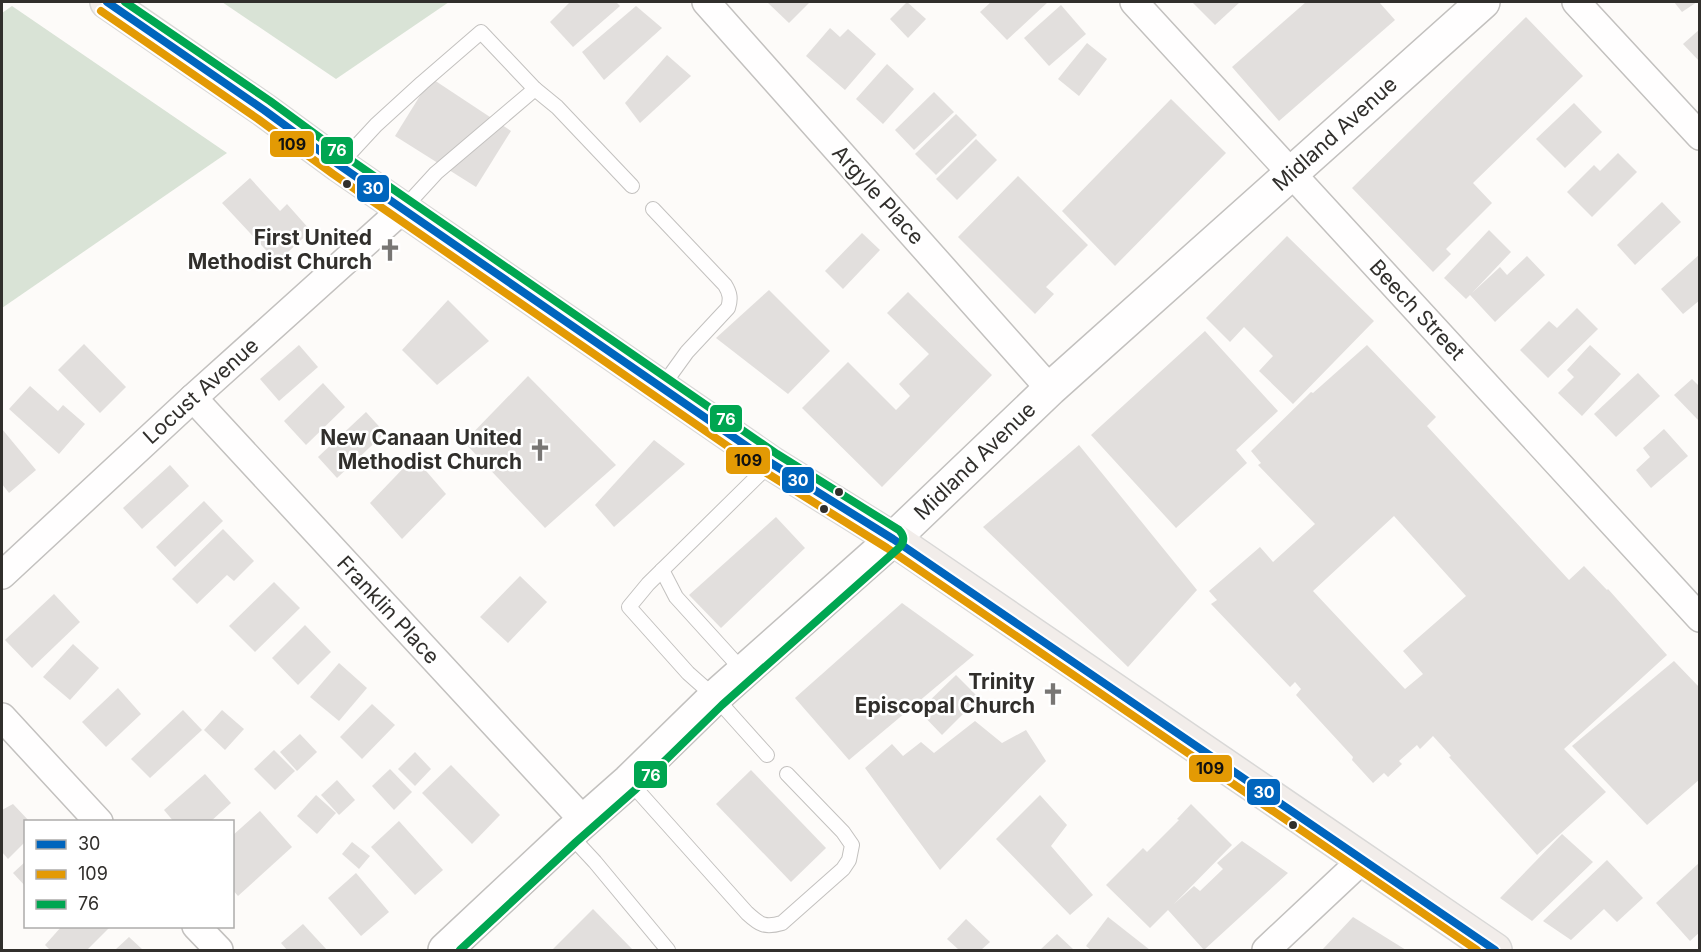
<svg xmlns="http://www.w3.org/2000/svg" width="1701" height="952" viewBox="0 0 1701 952" font-family="Inter,sans-serif">
<rect width="100%" height="100%" fill="#fdfbf9"/>
<g fill="#d9e3d6">
<path d="M222,2H449L336,79Z"/>
<path d="M12,6L227,153L2,308V13Z"/>
</g>
<g fill="#e2dfdd" fill-rule="evenodd">
<path d="M570,2H616L620,6L573,47L550,22Z"/>
<path d="M767,2H810L789,23Z"/>
<path d="M907,2L926,19L908,38L890,19Z"/>
<path d="M991,2H1048L1007,40L980,12Z"/>
<path d="M1192,2H1240L1215,25Z"/>
<path d="M1306,2H1379L1395,20L1279,121L1232,67Z"/>
<path d="M1674,2H1697L1682,12Z"/>
<path d="M1061,5L1086,34L1049,66L1024,38Z"/>
<path d="M636,6L662,28L604,80L582,52Z"/>
<path d="M1526,17L1583,76L1473,183L1492,203L1446,249L1451,254L1433,272L1352,188Z"/>
<path d="M830,28L840,37L848,29L876,54L845,90L806,56Z"/>
<path d="M1700,29V62L1683,44Z"/>
<path d="M1087,43L1107,59L1079,96L1058,79Z"/>
<path d="M667,55L691,76L640,123L625,103Z"/>
<path d="M887,64L914,89L883,124L856,99Z"/>
<path d="M431,78L511,131L476,187L395,136Z"/>
<path d="M934,92L954,112L914,150L895,130Z"/>
<path d="M1171,99L1226,153L1115,266L1062,211Z"/>
<path d="M1574,103L1602,132L1565,168L1536,139Z"/>
<path d="M956,114L977,135L936,175L915,154Z"/>
<path d="M976,139L997,160L957,200L936,179Z"/>
<path d="M1618,153L1637,172L1592,217L1567,192L1594,165L1600,171Z"/>
<path d="M1018,176L1088,245L1046,287L1054,294L1035,314L958,237Z"/>
<path d="M250,178L280,211L287,204L311,231L277,262L222,203Z"/>
<path d="M1662,202L1681,222L1635,265L1617,245Z"/>
<path d="M1489,230L1511,252L1472,293L1500,267L1507,275L1527,256L1545,275L1495,322L1470,295L1466,299L1444,278Z"/>
<path d="M862,233L880,250L843,289L825,271Z"/>
<path d="M1287,236L1374,321L1293,404L1259,371L1273,356L1244,327L1230,342L1206,318Z"/>
<path d="M1700,254V300L1683,314L1661,289Z"/>
<path d="M769,290L830,351L788,394L716,338Z"/>
<path d="M908,292L992,375L882,487L802,408L848,362L896,410L910,396L899,384L929,354L887,313Z"/>
<path d="M448,300L489,341L437,385L402,350Z"/>
<path d="M1577,308L1598,329L1548,378L1520,350L1549,321L1557,328Z"/>
<path d="M1205,331L1278,411L1236,450L1247,463L1176,528L1091,435Z"/>
<path d="M84,344L126,387L100,413L58,370Z"/>
<path d="M299,345L318,367L279,401L260,379Z"/>
<path d="M1367,345L1436,417L1427,426L1569,580L1584,566L1607,590L1608,589L1667,655L1564,749L1606,792L1537,855L1449,757L1451,756L1433,736L1420,749L1417,745L1399,761L1402,764L1388,777L1384,773L1373,783L1352,760L1353,757L1296,695L1301,689L1295,682L1290,687L1211,604L1217,600L1209,591L1260,547L1273,562L1315,524L1258,465L1261,463L1251,451L1311,392L1313,393ZM1394,516L1466,596L1403,651L1423,674L1405,689L1313,591Z"/>
<path d="M1590,345L1621,374L1582,416L1558,393L1574,377L1567,370Z"/>
<path d="M1638,373L1660,396L1616,437L1594,414Z"/>
<path d="M528,376L616,465L545,528L464,442Z"/>
<path d="M1692,379L1700,387V422L1674,395Z"/>
<path d="M323,383L345,407L306,445L284,421Z"/>
<path d="M30,386L58,411L63,405L85,424L59,454L9,409Z"/>
<path d="M366,412L385,433L337,478L318,457Z"/>
<path d="M2,429L36,470L9,493L2,484Z"/>
<path d="M1664,429L1688,456L1651,488L1636,470L1650,457L1643,448Z"/>
<path d="M654,440L685,464L614,527L595,505Z"/>
<path d="M1079,445L1197,590L1128,667L983,527Z"/>
<path d="M414,457L446,494L402,539L370,503Z"/>
<path d="M170,465L189,486L142,529L123,508Z"/>
<path d="M204,501L223,521L175,567L156,547Z"/>
<path d="M776,517L805,548L721,628L689,595Z"/>
<path d="M223,529L254,561L234,581L227,575L197,604L172,579Z"/>
<path d="M520,576L547,602L508,643L480,617Z"/>
<path d="M274,582L300,608L255,652L229,626Z"/>
<path d="M54,594L80,622L32,668L5,640Z"/>
<path d="M902,603L974,655L849,760L795,698Z"/>
<path d="M305,625L331,652L298,685L272,658Z"/>
<path d="M73,644L99,668L70,700L43,677Z"/>
<path d="M1674,661L1700,688V779L1647,825L1572,746Z"/>
<path d="M339,663L367,688L339,721L310,697Z"/>
<path d="M956,675L979,698L942,735L919,711Z"/>
<path d="M118,688L141,714L106,747L82,722Z"/>
<path d="M372,704L395,725L362,759L340,737Z"/>
<path d="M183,710L202,730L150,778L131,759Z"/>
<path d="M222,710L244,729L225,750L204,730Z"/>
<path d="M975,721L1002,743L1026,730L1046,761L940,870L865,768L892,744L903,756L921,742L934,753Z"/>
<path d="M300,734L317,752L297,771L280,752Z"/>
<path d="M274,750L295,771L275,790L254,769Z"/>
<path d="M415,752L431,769L415,786L398,769Z"/>
<path d="M451,765L500,815L472,844L422,793Z"/>
<path d="M390,769L412,792L394,810L372,786Z"/>
<path d="M751,770L826,848L791,882L716,804Z"/>
<path d="M205,774L231,803L210,822H174L164,810Z"/>
<path d="M337,780L355,800L339,815L321,795Z"/>
<path d="M316,795L336,813L317,834L297,816Z"/>
<path d="M1040,795L1067,825L1051,846L1093,895L1070,915L996,839Z"/>
<path d="M13,804L30,822H26V841L8,859L2,852V810Z"/>
<path d="M1191,804L1232,845L1174,904L1194,886L1200,891L1223,869L1217,863L1242,841L1288,873L1204,950L1168,910L1150,928L1106,885L1143,848L1147,852L1179,820L1177,819Z"/>
<path d="M260,811L292,847L238,896L232,889V836Z"/>
<path d="M399,821L443,870L415,895L371,847Z"/>
<path d="M1562,834L1593,862L1532,921L1500,898Z"/>
<path d="M352,842L370,856L359,869L342,854Z"/>
<path d="M1607,860L1643,898L1617,922L1604,909L1571,940L1543,921Z"/>
<path d="M26,861V887L13,873Z"/>
<path d="M1700,862V932L1690,941L1656,903Z"/>
<path d="M356,873L389,912L361,936L328,898Z"/>
<path d="M593,909L633,950H552Z"/>
<path d="M1108,917L1150,950H1091L1086,946Z"/>
<path d="M1353,917L1406,950H1322Z"/>
<path d="M966,919L990,942L981,950H959L947,939Z"/>
<path d="M303,924L327,950H287L281,943Z"/>
<path d="M62,926H111L87,950H50L45,945Z"/>
<path d="M1057,934L1074,950H1040Z"/>
<path d="M129,937L143,950H115Z"/>
</g>
<g fill="none" stroke-linecap="round" stroke-linejoin="round">
<g stroke="#c3c1bf" stroke-width="16">
<g id="service">
<path d="M535,89L557,107L632,186"/>
<path d="M339,165L376,125L422,83L481,32L535,89L436,173L403,209"/>
<path d="M653,209L725,285C730,293 731,299 728,308L687,352L661,388"/>
<path d="M662,570L676,597L744,672"/>
<path d="M767,755L715,697L688,673L629,607L648,584L771,463"/>
<path d="M629,781L747,913C760,925 765,928 782,923L843,869L849,860L852,845L843,832L787,774"/>
<path d="M569,834L595,862L668,950"/>
</g>
</g>
<g stroke="#c3c1bf" stroke-width="30">
<g id="minor">
<path d="M706,2L1050,389"/>
<path d="M1134,2L1700,618"/>
<path d="M1576,2L1700,136"/>
<path d="M193,398L584,821"/>
<path d="M2,575L193,398L403,209"/>
<path d="M2,717L99,822"/>
<path d="M196,926L219,950"/>
<path d="M1266,950L1362,860"/>
</g>
</g>
<g stroke="#c3c1bf" stroke-width="36">
<path id="tertiary" d="M445,950L569,834L629,781L715,697L893,539L1050,389L1483,2"/>
</g>
<g stroke="#d9d8d7" stroke-width="36">
<path id="primary" d="M107,2L264,110L339,165L771,463L893,539L1495,950"/>
</g>
<use href="#service" stroke="#fffefe" stroke-width="14"/>
<use href="#minor" stroke="#fffefe" stroke-width="27"/>
<use href="#tertiary" stroke="#fffefe" stroke-width="33"/>
<use href="#primary" stroke="#f2edea" stroke-width="33"/>
<g stroke="#fff" stroke-width="12">
<path id="bus-1" d="M107,2L264,110L339,165L771,463L893,539L1495,950"/>
</g>
<g stroke="#fff" stroke-width="12">
<path id="bus-2" d="M101,11L258,119L333,174L765,472L887,548L1477,950"/>
</g>
<g stroke="#fff" stroke-width="12">
<path id="bus-3" d="M125,2L270,101L345,156L777,454L899,530C904,535 905,541 900,547L722,705L636,789L576,842L460,950"/>
</g>
<use href="#bus-1" stroke="#0065bd" stroke-width="8"/>
<use href="#bus-2" stroke="#e39a04" stroke-width="8"/>
<use href="#bus-3" stroke="#00a651" stroke-width="8"/>
</g>
<defs>
<g id="church-bare" transform="scale(1.8)"><path d="M-1.2-6h2.4v3.5h3.3v2.4h-3.3V6h-2.4V-.1h-3.3v-2.4h3.3Z" fill="#787674" stroke="#fff" stroke-width="2.5" paint-order="stroke"/></g>
</defs>
<g fill-rule="evenodd">
<use href="#church-bare" x="390" y="250"/>
<use href="#church-bare" x="540" y="450"/>
<use href="#church-bare" x="1053" y="694"/>
</g>
<g fill="#312f2c" stroke="#fff" stroke-width="2">
<circle cx="347" cy="184" r="5"/>
<circle cx="839" cy="492" r="5"/>
<circle cx="824" cy="509" r="5"/>
<circle cx="1293" cy="825" r="5"/>
</g>
<g text-anchor="middle" stroke-width="5" stroke-linejoin="round" paint-order="stroke">
<g font-size="21" fill="#312f2c" stroke="#fff">
<text transform="translate(1335 134) rotate(-42)" y="7">Midland Avenue</text>
<text transform="translate(878 195) rotate(48)" y="7">Argyle Place</text>
<text transform="translate(1417 310) rotate(47)" y="7">Beech Street</text>
<text transform="translate(201 391) rotate(-42)" y="7">Locust Avenue</text>
<text transform="translate(975 461) rotate(-44)" y="7">Midland Avenue</text>
<text transform="translate(388 610) rotate(47)" y="7">Franklin Place</text>
</g>
<g font-size="21" font-weight="bold" fill="#312f2c" stroke="#fff" text-anchor="end">
<text x="372" y="245">First United<tspan x="372" dy="24">Methodist Church</tspan></text>
<text x="522" y="445">New Canaan United<tspan x="522" dy="24">Methodist Church</tspan></text>
<text x="1035" y="689">Trinity<tspan x="1035" dy="24">Episcopal Church</tspan></text>
</g>
</g>
<g stroke="#fff" stroke-width="2">
<rect x="269" y="130" width="46" height="28" rx="6" fill="#e39a04"/>
<rect x="320" y="136" width="34" height="29" rx="6" fill="#00a651"/>
<rect x="356" y="174" width="34" height="29" rx="6" fill="#0065bd"/>
<rect x="709" y="404" width="34" height="29" rx="6" fill="#00a651"/>
<rect x="725" y="446" width="46" height="29" rx="6" fill="#e39a04"/>
<rect x="781" y="466" width="34" height="28" rx="6" fill="#0065bd"/>
<rect x="1188" y="754" width="45" height="29" rx="6" fill="#e39a04"/>
<rect x="633" y="760" width="35" height="29" rx="6" fill="#00a651"/>
<rect x="1246" y="778" width="35" height="28" rx="6" fill="#0065bd"/>
</g>
<g font-size="16" text-anchor="middle" font-weight="bold" fill="#fff">
<text x="337" y="156">76</text>
<text x="373" y="194">30</text>
<text x="726" y="425">76</text>
<text x="798" y="486">30</text>
<text x="651" y="781">76</text>
<text x="1264" y="798">30</text>
</g>
<g font-size="16" text-anchor="middle" font-weight="bold" fill="#111">
<text x="292" y="150">109</text>
<text x="748" y="466">109</text>
<text x="1210" y="774">109</text>
</g>
<rect width="1701" height="952" fill="none" stroke="#312f2c" stroke-width="6"/>
<rect x="24" y="820" width="210" height="108" fill="#ffffff" stroke="#adacab" stroke-width="1.5"/>
<rect x="36" y="840" width="30" height="9" fill="#0065bd" stroke="#adacab" stroke-width="1.5"/>
<text x="78" y="850" font-size="18" fill="#312f2c">30</text>
<rect x="36" y="870" width="30" height="9" fill="#e39a04" stroke="#adacab" stroke-width="1.5"/>
<text x="78" y="880" font-size="18" fill="#312f2c">109</text>
<rect x="36" y="900" width="30" height="9" fill="#00a651" stroke="#adacab" stroke-width="1.5"/>
<text x="78" y="910" font-size="18" fill="#312f2c">76</text>
</svg>
